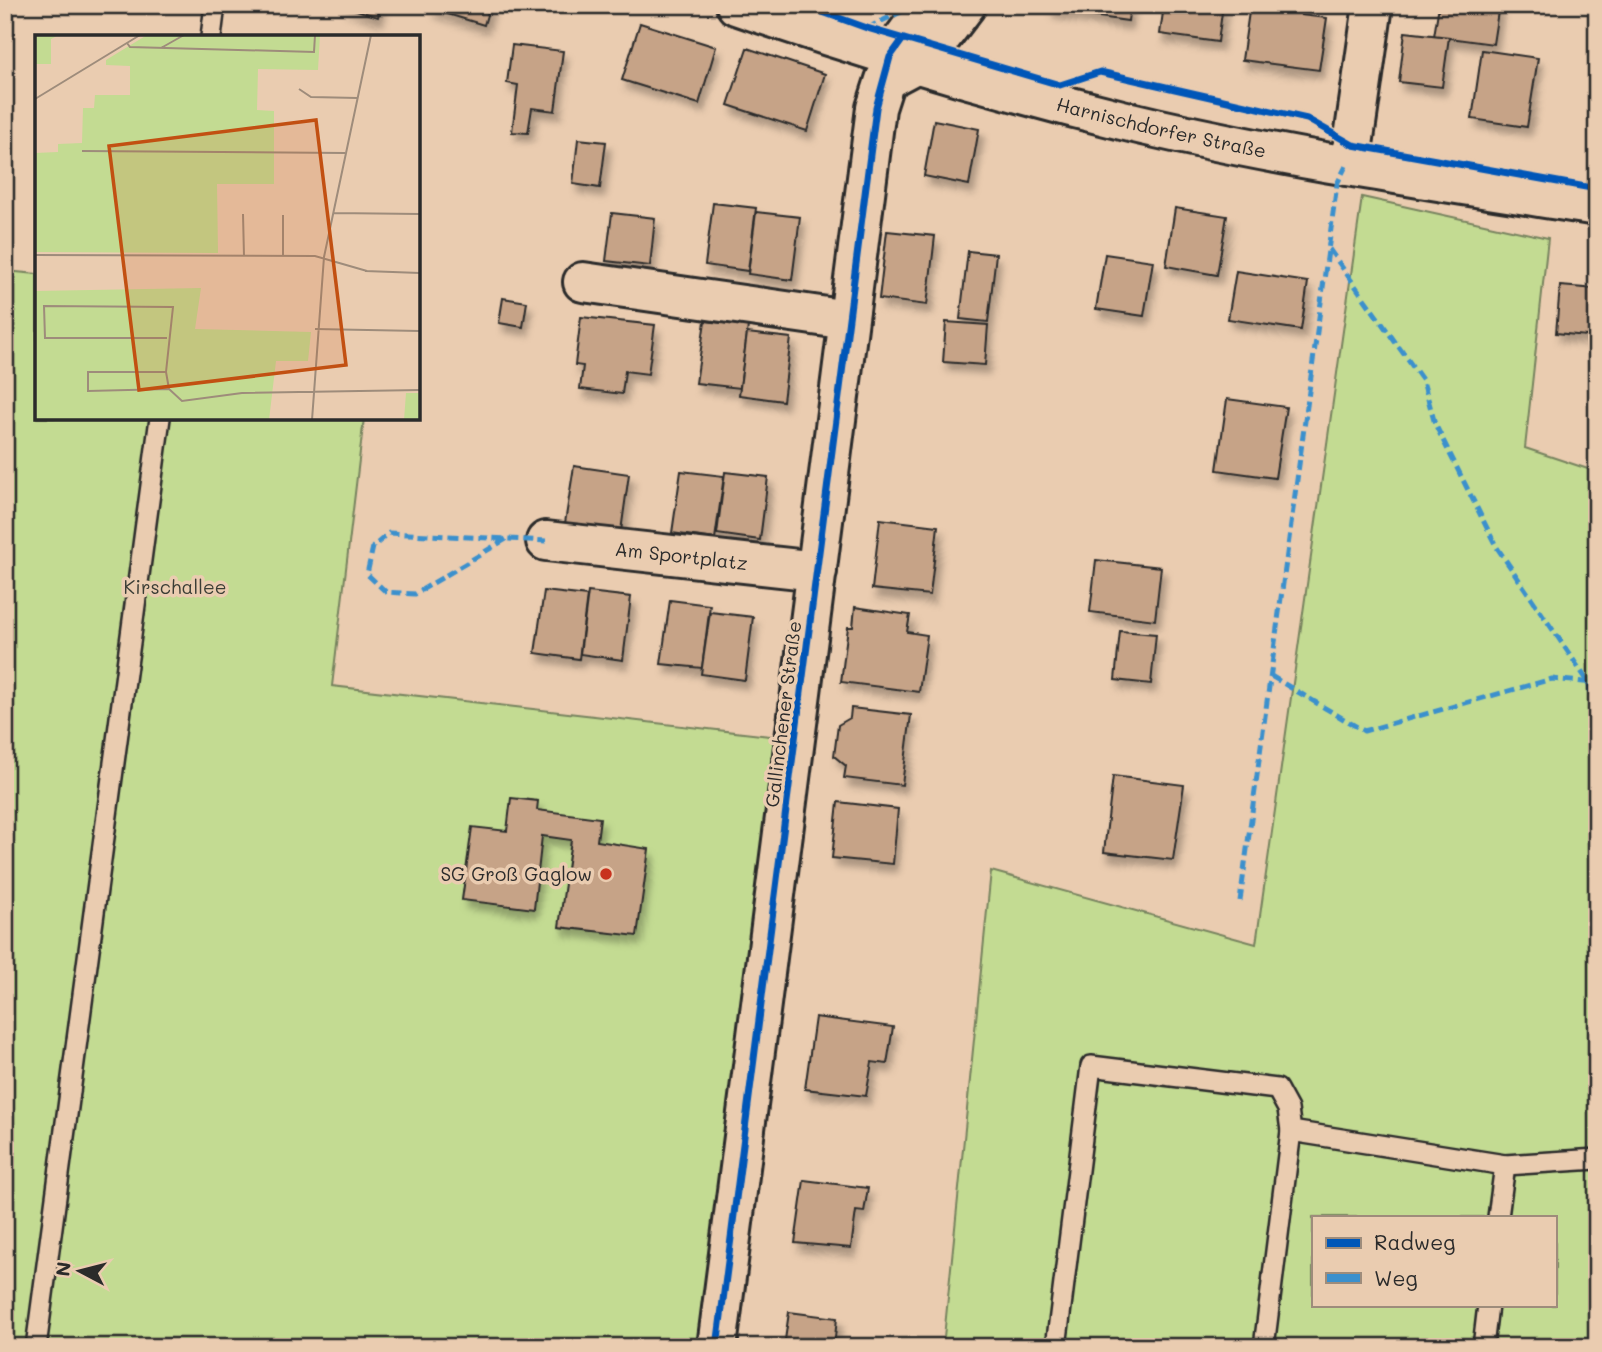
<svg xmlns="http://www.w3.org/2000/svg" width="1602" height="1352" viewBox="0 0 1602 1352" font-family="Mali,sans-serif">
<defs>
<filter id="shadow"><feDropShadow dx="4.5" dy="8" stdDeviation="3.5" flood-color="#0004"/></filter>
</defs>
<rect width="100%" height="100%" fill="#eaccb0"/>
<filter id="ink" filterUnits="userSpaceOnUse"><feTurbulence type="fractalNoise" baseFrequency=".0143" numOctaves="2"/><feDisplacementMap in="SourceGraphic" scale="14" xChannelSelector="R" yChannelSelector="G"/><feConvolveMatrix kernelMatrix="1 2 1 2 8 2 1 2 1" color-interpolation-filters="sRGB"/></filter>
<g filter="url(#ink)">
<g fill="#c3db92" stroke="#77835e" stroke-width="2" fill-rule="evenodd">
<path d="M1362,197L1548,238L1525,448L1597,472V1347H943L991,871L1256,944ZM1313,1217H1555V1305H1313Z"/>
<path d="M5,271L37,274V418H364L332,686L779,737L701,1347H5Z"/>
</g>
<g fill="#c6a387" stroke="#2b2b2b" stroke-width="2" filter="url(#shadow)">
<path d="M341,5H381L378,17Z"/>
<path d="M432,5H490L484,25L431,9Z"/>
<path d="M1050,5H1130L1128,21L1049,10Z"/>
<path d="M1164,5H1223L1218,42L1160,34Z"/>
<path d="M1250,5H1302L1301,15L1327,18L1319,70L1242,60Z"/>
<path d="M1439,5H1499L1493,44L1434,36Z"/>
<path d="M640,23L716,47L699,104L622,80Z"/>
<path d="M1405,32L1449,37L1442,87L1399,82Z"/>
<path d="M512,45L563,51L555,111L532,108L528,133L512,132L518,85L507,83Z"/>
<path d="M747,48L825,74L807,131L728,105Z"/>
<path d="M1482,50L1538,58L1527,127L1472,119Z"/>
<path d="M934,120L979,129L969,185L924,176Z"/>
<path d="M578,139L606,142L600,188L573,184Z"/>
<path d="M713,203L756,208L748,271L705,265Z"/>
<path d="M1175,208L1227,216L1217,275L1166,266Z"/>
<path d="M756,212L800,217L792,280L748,274Z"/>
<path d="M612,213L655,218L650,266L606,261Z"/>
<path d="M887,231L935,236L927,305L879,299Z"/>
<path d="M968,251L996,254L988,322L960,319Z"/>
<path d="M1105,254L1153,261L1144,316L1096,309Z"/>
<path d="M1236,271L1308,282L1301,330L1228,319Z"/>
<path d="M1560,286L1597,289V337L1556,333Z"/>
<path d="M503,298L527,302L523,327L499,323Z"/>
<path d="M581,317L655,325L648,374L625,371L622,394L580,389L583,366L575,365Z"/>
<path d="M705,321L748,326L740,388L696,383Z"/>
<path d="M946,322L988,325L985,365L943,362Z"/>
<path d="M747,333L791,338L783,401L739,395Z"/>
<path d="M1227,399L1286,407L1275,478L1217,470Z"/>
<path d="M574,466L629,474L621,531L565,523Z"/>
<path d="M681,471L724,476L715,539L672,533Z"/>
<path d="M725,472L768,477L760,540L717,534Z"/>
<path d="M880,519L938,526L930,595L872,589Z"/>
<path d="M1096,560L1161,567L1155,620L1090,612Z"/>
<path d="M544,591L587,596L579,659L535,653Z"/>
<path d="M588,592L631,597L623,660L580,654Z"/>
<path d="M670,600L710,605L702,668L661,664Z"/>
<path d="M855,607L910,615L907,632L927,635L919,692L841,682L848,627H853Z"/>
<path d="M710,612L753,617L745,680L701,674Z"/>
<path d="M1120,631L1156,634L1151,684L1115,680Z"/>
<path d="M851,708L911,715L902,785L844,778L846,766L834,756L838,725L850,718Z"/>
<path d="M1113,776L1184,785L1173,860L1104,852Z"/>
<path d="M511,798L538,801L537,810L600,818L597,841L649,849L637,936L559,927L571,840L542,836L534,909L462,900L472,827L507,831Z"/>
<path d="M838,802L898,809L893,864L832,858Z"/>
<path d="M815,1017L893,1027L887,1064L872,1062L866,1096L805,1089Z"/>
<path d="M804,1180L868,1188L864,1212L856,1211L851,1248L795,1243Z"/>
<path d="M789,1312L837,1318L834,1347H784Z"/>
</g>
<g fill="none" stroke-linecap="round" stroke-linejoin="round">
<g stroke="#2b2b2b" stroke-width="24">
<g id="service">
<path d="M211,37L215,5"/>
<path d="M1498,1217L1505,1165"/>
<path d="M36,1347L160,418"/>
<path d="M1056,1347L1091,1066L1277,1089L1288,1109L1291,1131L1505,1165L1597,1159"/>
<path d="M1264,1347L1291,1131"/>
<path d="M1483,1347L1488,1305"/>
</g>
</g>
<g stroke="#2b2b2b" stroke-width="44">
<g id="minor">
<path d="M890,57L928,5"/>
<path d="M915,64L933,48L966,5"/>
<path d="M1346,166L1353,145L1373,5"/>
<path d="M583,282L848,320"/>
<path id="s1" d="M546,541L817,571"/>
</g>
</g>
<g stroke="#2b2b2b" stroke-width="44">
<g id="tertiary">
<path id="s2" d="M736,5C863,49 992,88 1122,120C1278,158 1438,181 1597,206"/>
<path d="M717,1347L876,108L885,80L915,64"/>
</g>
</g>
<use href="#service" stroke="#eaccb0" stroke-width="19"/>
<use href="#minor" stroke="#eaccb0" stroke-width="38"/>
<use href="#tertiary" stroke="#eaccb0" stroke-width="38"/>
<g stroke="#3b90cd" stroke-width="5" stroke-dasharray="10 5" stroke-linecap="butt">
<path d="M867,28L903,11L908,5"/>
<path d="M1329,249L1423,381L1435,424L1496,546L1589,683L1597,730"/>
<path d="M506,539L415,594L386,592L367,574L373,547L389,533L546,541"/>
<path d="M1271,676L1364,731L1552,679L1593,683"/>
<path d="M1240,901L1337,184L1346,166"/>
</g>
<g stroke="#eaccb0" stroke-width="11">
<g id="cycleway">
<path d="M803,5L867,28L1060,85L1100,72L1307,119L1353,145L1597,189"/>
<path d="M717,1347L876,108L890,57L903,39"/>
</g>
</g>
<use href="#cycleway" stroke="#0057b8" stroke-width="7"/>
</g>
</g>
<circle fill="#c8321e" stroke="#eaccb0" stroke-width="2.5" cx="606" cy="874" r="7"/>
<g text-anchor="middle" stroke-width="7" stroke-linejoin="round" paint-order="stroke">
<g font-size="19" fill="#2b2b2b" stroke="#eaccb0">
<text dy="7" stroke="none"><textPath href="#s2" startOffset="443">Harnischdorfer Straße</textPath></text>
<text dy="7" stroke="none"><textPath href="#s1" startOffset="136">Am Sportplatz</textPath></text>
<text transform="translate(783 714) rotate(-83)" y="7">Gallinchener Straße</text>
</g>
<g font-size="19" fill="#3a3d35" stroke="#eaccb0">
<text x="175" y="594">Kirschallee</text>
</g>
<g font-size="19" fill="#2b2b2b" stroke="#eaccb0" text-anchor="end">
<text x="592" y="881">SG Groß Gaglow</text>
</g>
</g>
<g transform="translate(35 35)">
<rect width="385" height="385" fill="#eaccb0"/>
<path d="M0,0H24L16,4V29H0ZM112,0H285L283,35L223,34L222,75L239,76V149H182L183,218L0,217V118L23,117V109L47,108L48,73H59L60,60H95V31L71,30V25ZM166,253L160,294L276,297L273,326H241L234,385H0V256ZM371,358H385V385H369Z" fill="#c3db92"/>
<path fill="none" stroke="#9e8c7b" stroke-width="2" d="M92,8L95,12L279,17L280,0M126,13L149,0M264,54L276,62L323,63M0,64L105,0M47,116L310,118M298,178L385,179M208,179L209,221M0,220L280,221L332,236M248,221V180M330,236L385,238M280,294L385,296M132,303H10L9,271L138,272L131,337L134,354L147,366L207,358L385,355M131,337H53V356L134,354M277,385L289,222L336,0"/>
<path fill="#c25012" fill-opacity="0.15" stroke="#c25012" stroke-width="3.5" d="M281,85L311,330L104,355L74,111Z"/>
<rect width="385" height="385" fill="none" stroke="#2b2b2b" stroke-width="3.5"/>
</g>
<rect width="1602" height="1352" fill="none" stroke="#eaccb0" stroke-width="28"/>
<rect x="14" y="14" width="1574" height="1324" fill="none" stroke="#2b2b2b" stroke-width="2.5" filter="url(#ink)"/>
<rect x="1312" y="1216" width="245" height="91" fill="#eaccb0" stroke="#9e8c7b" stroke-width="2"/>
<rect x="1326" y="1238" width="35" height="10" fill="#0057b8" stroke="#9e8c7b" stroke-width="2"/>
<text x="1374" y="1250" font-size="21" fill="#2b2b2b">Radweg</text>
<rect x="1326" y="1273" width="35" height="10" fill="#3b90cd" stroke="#9e8c7b" stroke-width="2"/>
<text x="1374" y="1286" font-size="21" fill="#2b2b2b">Weg</text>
<g transform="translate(80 1271) rotate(277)" stroke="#eaccb0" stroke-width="5" paint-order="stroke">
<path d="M0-5L12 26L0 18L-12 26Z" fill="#2b2b2b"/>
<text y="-10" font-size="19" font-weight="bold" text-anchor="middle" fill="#2b2b2b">N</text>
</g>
</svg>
